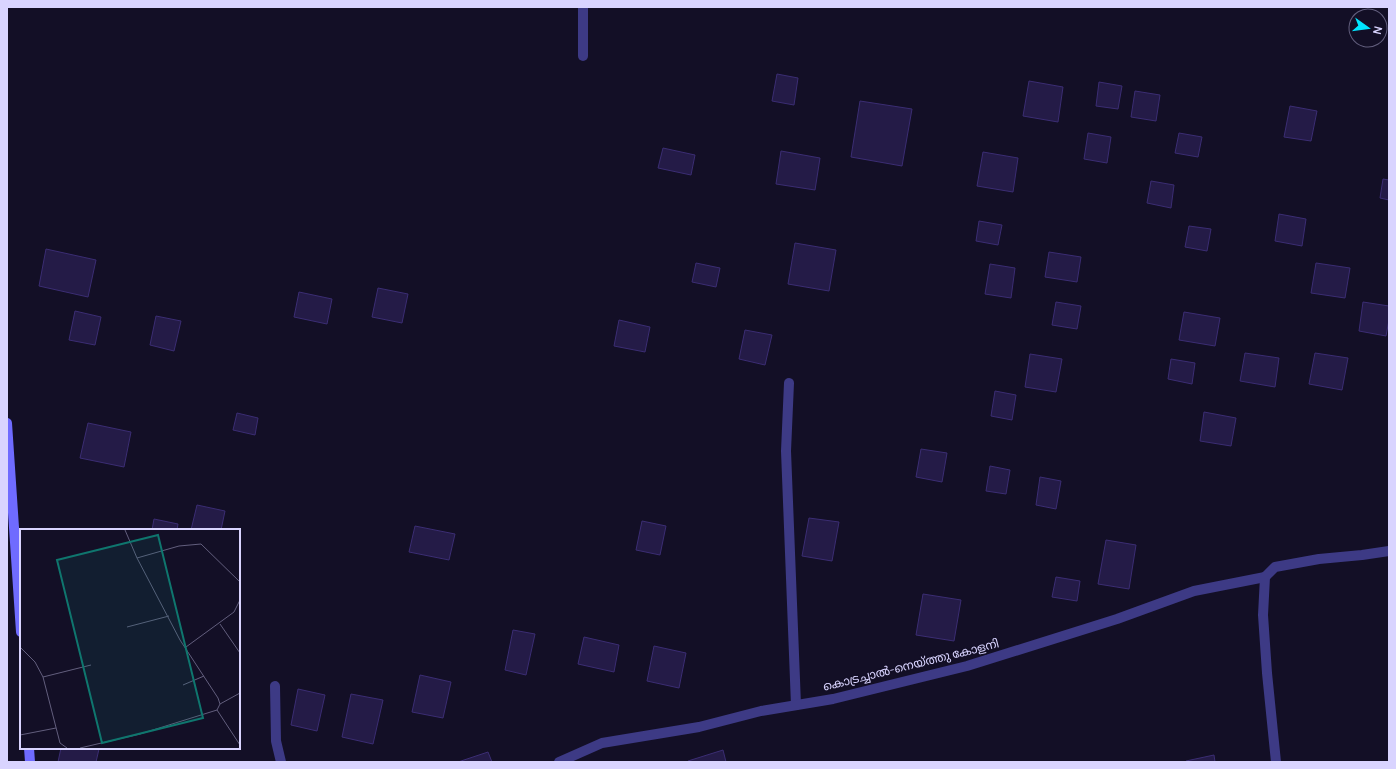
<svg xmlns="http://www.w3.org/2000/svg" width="1396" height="769" viewBox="0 0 1396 769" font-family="Manrope,'Noto Sans Malayalam',sans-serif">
<rect width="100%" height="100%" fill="#130f26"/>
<g fill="#241b47" stroke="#3b2d73">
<path d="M777,74L798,78L794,105L772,101Z"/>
<path d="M1029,81L1063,87L1058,122L1023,116Z"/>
<path d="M1099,82L1122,86L1118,109L1096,106Z"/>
<path d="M1135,91L1160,95L1156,121L1131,117Z"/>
<path d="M860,101L912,109L902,166L851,157Z"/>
<path d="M1290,106L1317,111L1311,141L1284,137Z"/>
<path d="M1088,133L1111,137L1107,163L1084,159Z"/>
<path d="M1179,133L1202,137L1198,157L1175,153Z"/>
<path d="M663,148L695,155L691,175L658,168Z"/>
<path d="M781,151L820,158L815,190L776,184Z"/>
<path d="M983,152L1018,158L1013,192L977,186Z"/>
<path d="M1383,179L1389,180V200L1380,198Z"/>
<path d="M1151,181L1174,185L1171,208L1147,203Z"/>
<path d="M1279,214L1306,219L1302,246L1275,241Z"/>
<path d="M979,221L1002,225L998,245L976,241Z"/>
<path d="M1189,226L1211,229L1207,251L1185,247Z"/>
<path d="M795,243L836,250L829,291L788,284Z"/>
<path d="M46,249L96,260L88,297L39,286Z"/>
<path d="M1049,252L1081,257L1077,282L1045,277Z"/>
<path d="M696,263L720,268L716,287L692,282Z"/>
<path d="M1316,263L1350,268L1345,298L1311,293Z"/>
<path d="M990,264L1015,268L1011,298L985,294Z"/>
<path d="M378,288L408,294L402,323L372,317Z"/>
<path d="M299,292L332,299L327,324L294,317Z"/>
<path d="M1056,302L1081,306L1077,329L1052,325Z"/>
<path d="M1363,302L1389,306V320L1386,336L1359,331Z"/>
<path d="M75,311L101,317L95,345L69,340Z"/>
<path d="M1184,312L1220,318L1215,346L1179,340Z"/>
<path d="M156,316L181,321L174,351L150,345Z"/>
<path d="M619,320L650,327L645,352L614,346Z"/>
<path d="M745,330L772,335L765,365L739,359Z"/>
<path d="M1245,353L1279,358L1275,387L1240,381Z"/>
<path d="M1315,353L1348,358L1342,390L1309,384Z"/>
<path d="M1030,354L1062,359L1056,392L1025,387Z"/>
<path d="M1171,359L1195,363L1192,384L1168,379Z"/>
<path d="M995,391L1016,395L1012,420L991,416Z"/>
<path d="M1204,412L1236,418L1231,446L1200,441Z"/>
<path d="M237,413L258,418L255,435L233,430Z"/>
<path d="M88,423L131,432L124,467L80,458Z"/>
<path d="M921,449L947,453L942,482L916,477Z"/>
<path d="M990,466L1010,470L1006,494L986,491Z"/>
<path d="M1040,477L1061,481L1056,509L1036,505Z"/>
<path d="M197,505L225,511L221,530H191Z"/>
<path d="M809,518L839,522L832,561L802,556Z"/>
<path d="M154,519L178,524L177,530H152Z"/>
<path d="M642,521L666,526L660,555L636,550Z"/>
<path d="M415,526L455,534L449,560L409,552Z"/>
<path d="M1106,540L1136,545L1129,589L1098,584Z"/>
<path d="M1056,577L1080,581L1077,601L1052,597Z"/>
<path d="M923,594L961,600L954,641L916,635Z"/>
<path d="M513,630L535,634L526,675L505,670Z"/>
<path d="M584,637L619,645L614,672L578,664Z"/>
<path d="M654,646L686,653L679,688L647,681Z"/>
<path d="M420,675L451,682L443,718L412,712Z"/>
<path d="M298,689L325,695L317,731L291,725Z"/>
<path d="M351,694L383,700L373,744L342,737Z"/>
<path d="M61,748H94L99,749L96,762H58Z"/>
<path d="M723,750L726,762H689L688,761Z"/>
<path d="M488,752L492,762H458Z"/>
<path d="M1214,755L1215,762H1186V761Z"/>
</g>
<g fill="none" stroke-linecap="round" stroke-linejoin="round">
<g stroke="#3d3a85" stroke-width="10">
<path d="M583,7V56"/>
<path d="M789,383L786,451L796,705"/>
<path d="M275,686L276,741L281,762"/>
<path d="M559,762L602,743L699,727L761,711L833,699L967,666L1117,619L1194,591L1265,577"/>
<path d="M1276,762L1267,673L1263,615L1265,577L1275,567L1319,559L1362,555L1389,551"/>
</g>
<g stroke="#6f6bff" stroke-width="10">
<path d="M7,423L21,632"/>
<path d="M29,748L30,762"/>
</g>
</g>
<g text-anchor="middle" stroke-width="3" stroke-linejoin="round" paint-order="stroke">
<g font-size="12" fill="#d9d4ff" stroke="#130f26">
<text transform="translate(911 665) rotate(-14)" y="4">കൊട്രച്ചാൽ-നെയ്ത്തു കോളനി</text>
</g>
</g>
<g transform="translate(20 529)">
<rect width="220" height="220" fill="#130f26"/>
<path fill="none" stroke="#625e7d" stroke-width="1" d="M105,1L117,29L159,17L181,15L220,53M117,29L160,111L198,169L200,175L197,181M200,95L220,124M107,98L149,87M0,118L15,133L23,148L40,214L47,219M166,118L214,83L220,71M23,148L71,136M163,156L184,147M200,175L220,164M0,206L36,199M60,219L120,205L197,181L220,216"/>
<path fill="#0f766e" fill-opacity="0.15" stroke="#0f766e" stroke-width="2" d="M138,6L183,189L82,214L37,31Z"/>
<rect width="220" height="220" fill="none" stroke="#d9d4ff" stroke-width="2"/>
</g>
<rect width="1396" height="769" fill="none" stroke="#d9d4ff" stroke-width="16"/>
<g transform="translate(1368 28) rotate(104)"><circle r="19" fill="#130f26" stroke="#625e7d"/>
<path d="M0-3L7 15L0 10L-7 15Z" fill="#00e5ff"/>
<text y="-6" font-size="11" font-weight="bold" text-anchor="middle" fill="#d9d4ff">N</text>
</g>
</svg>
